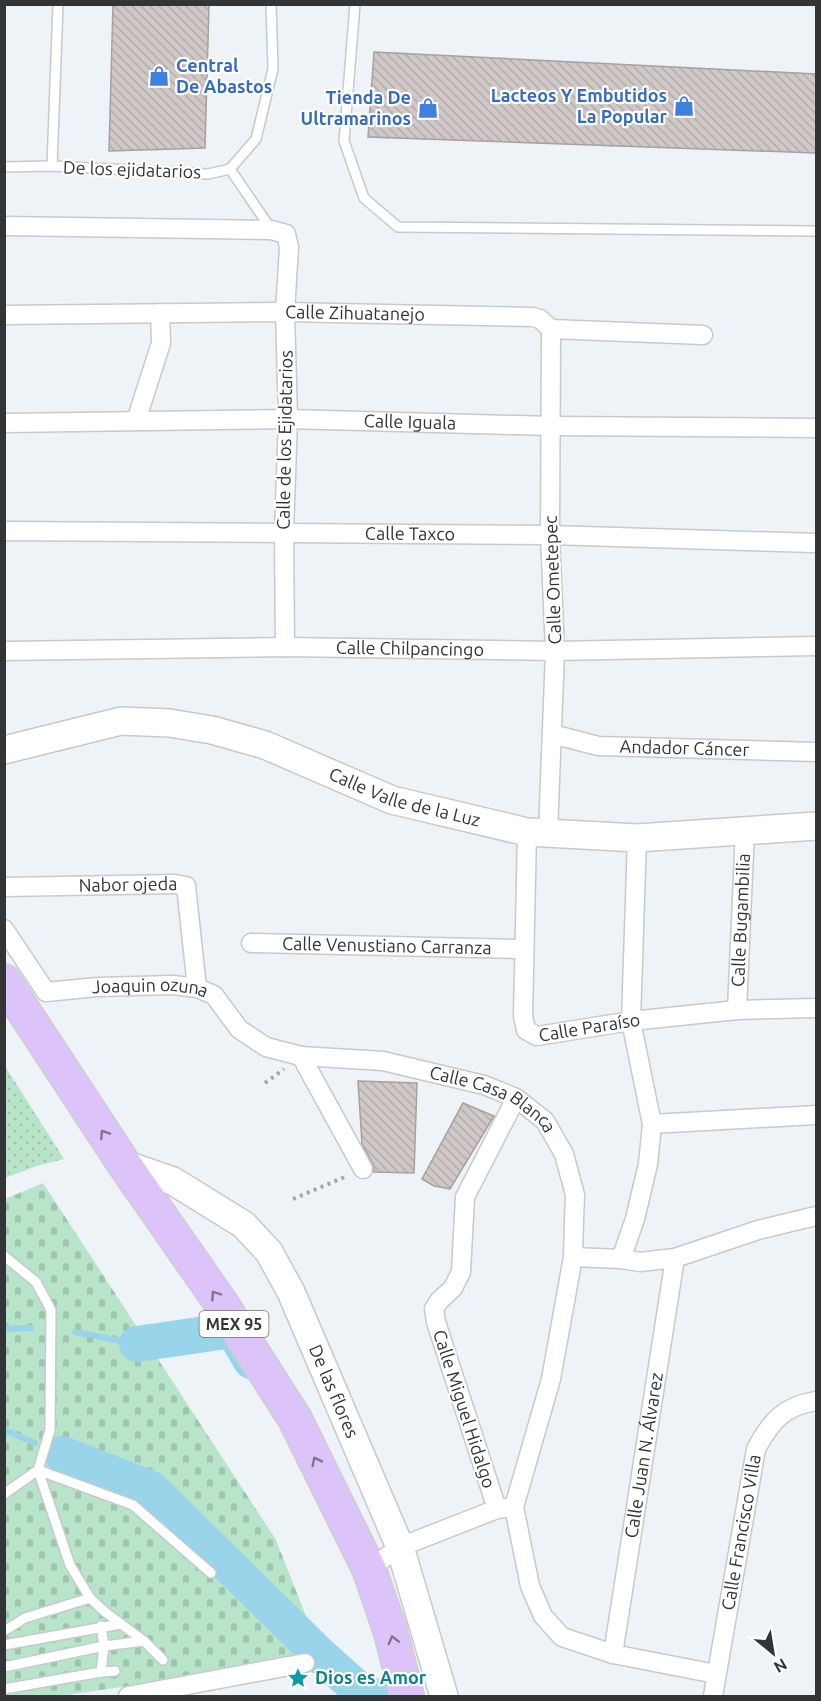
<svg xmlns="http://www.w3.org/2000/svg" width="821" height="1701" viewBox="0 0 821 1701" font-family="Ubuntu,sans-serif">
<defs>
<pattern id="cemetery-stones" width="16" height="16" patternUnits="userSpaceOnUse" patternTransform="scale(1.5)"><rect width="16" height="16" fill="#b8e4c9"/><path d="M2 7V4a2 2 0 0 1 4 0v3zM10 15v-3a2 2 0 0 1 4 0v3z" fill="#9fc4ad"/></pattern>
<pattern id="park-dots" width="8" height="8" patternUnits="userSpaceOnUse" patternTransform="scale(1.5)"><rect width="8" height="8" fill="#b8e4c9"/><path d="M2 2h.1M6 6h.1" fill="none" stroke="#9fc4ad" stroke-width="1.8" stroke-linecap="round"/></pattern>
<pattern id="building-back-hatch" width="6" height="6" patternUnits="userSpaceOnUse" patternTransform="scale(1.5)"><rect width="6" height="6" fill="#cfc8c7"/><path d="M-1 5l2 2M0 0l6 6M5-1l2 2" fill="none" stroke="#b2acac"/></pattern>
</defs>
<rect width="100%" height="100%" fill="#eef3f7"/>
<path fill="url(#cemetery-stones)" d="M43,1183L276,1540L322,1657L61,1696H5V1199Z"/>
<path fill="url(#park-dots)" d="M5,1066L64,1159L37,1166L5,1178Z"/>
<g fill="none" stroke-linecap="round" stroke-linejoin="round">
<g stroke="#98d4ea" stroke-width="6">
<path d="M4,1329L31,1328"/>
<path d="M75,1332L137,1344"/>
<path d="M4,1430L35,1443"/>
</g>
<g stroke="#98d4ea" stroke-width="36">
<path d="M137,1344L233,1330L251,1361"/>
<path d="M62,1454L151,1489L322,1657L358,1689L373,1696"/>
</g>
</g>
<g fill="url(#building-back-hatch)" stroke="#a6a09f" stroke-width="1.5">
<path d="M113,4H209L205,148L109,151Z"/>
<path d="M374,52L816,74V153L368,137Z"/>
<path d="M358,1081L417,1083L414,1173L374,1172L373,1164L362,1144Z"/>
<path d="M463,1103L494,1116L450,1189L434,1186L422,1179Z"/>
</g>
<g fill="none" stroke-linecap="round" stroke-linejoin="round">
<g stroke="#c5cace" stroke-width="12">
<g id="lane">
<path d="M355,4L344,141L364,198L398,227L816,231"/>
<path d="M52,166L58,4"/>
<path d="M4,167L52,166L208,174L230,169"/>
<path d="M230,169L256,139L273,69L271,4"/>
<path d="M230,169L271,229"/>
<path d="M4,1256L36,1282L51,1310L50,1430L38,1470L4,1494"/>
<path d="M38,1470L70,1565L90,1598L105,1612L144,1641L163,1660"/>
<path d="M38,1470L133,1505L211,1573"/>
<path d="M101,1626L104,1646L101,1672"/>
<path d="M4,1631L25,1618L90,1598"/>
<path d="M4,1645L121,1624"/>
<path d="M4,1667L104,1646L144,1641"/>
<path d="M4,1689L101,1672L115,1671"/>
</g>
</g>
<g stroke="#c5cace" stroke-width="21">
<g id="street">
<path d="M4,226L271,230L286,234L289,247L285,312L288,419L284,532L285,647"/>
<path id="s1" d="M4,315L285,312L533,317L540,319L551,329L703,335"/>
<path d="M136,421L161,343L160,313"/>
<path id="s2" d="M4,423L288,419L551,426L816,428"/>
<path id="s3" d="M4,531L550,535L816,543"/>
<path id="s4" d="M4,651L285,647L555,651L816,646"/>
<path id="s5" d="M552,734L598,746L816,752"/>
<path id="s6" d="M527,832L523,1016L526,1030L537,1036L631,1021L737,1010L816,1008"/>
<path d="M548,832L555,651L550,535L551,329"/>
<path id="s7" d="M4,887L175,884L186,886L197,988"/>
<path id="s8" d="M4,929L46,992L97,987L173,985L197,988L214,995L239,1029L266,1047L301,1056L383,1061L484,1085L516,1098L545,1121L564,1154L575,1195L574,1220L573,1257L551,1379L514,1507L530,1586L543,1616L562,1637L613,1654L716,1674"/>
<path id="s9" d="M251,943L523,949"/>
<path id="s10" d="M737,1010L745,830"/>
<path d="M301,1056L363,1169"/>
<path d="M652,1124L816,1115"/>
<path d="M573,1257L621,1259L640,1262L675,1258L758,1230L816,1216"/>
<path d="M621,1259L635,1219L648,1164L652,1124L631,1021L637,838"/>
<path d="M497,1509L436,1322L434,1309L439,1301L453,1288L461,1272L465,1197L516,1098"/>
<path d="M369,1569L400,1547L497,1509L506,1508"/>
<path id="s11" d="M613,1654L675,1258"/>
<path d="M128,1696L305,1663"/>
<path id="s12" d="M713,1696L756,1449C771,1421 784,1406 816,1401"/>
</g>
</g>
<g stroke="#c5cace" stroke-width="30">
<g id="secondary">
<path id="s13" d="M4,750L121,721L169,723L212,730L265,745L392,800L527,832L637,838L816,826"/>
<path id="s14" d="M124,1164L173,1181L244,1225L269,1252L291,1292L400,1547L444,1696"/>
</g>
</g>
<g stroke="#cececf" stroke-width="36">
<path id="highway" d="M4,981L124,1164L223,1306L295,1419L369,1569L390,1630L407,1696"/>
</g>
<g stroke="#a1a5a8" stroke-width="4" stroke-dasharray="3 4.5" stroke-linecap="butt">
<path d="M265,1083L284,1069"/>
<path d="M293,1199L347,1176"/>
</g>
<use href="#lane" stroke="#fff" stroke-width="9"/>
<use href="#street" stroke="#fff" stroke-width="18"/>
<use href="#secondary" stroke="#fff" stroke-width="27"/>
<use href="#highway" stroke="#dcc3fa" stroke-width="33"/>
</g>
<defs><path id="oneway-chevron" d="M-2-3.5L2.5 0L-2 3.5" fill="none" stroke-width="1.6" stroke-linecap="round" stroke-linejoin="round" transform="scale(1.5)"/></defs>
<g stroke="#7f748e">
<use href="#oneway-chevron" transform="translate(104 1134) rotate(-123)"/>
<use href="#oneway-chevron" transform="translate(215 1295) rotate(-125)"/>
<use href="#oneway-chevron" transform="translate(316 1461) rotate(-116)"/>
<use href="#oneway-chevron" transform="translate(393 1640) rotate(-104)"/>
</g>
<defs>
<g id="shop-bare" transform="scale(1.62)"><path d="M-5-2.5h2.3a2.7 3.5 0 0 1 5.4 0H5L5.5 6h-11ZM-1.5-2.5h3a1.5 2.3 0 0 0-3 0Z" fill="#3f7fe0" stroke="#fff" stroke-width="2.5" paint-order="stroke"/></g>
<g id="sight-bare" transform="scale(1.62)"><path d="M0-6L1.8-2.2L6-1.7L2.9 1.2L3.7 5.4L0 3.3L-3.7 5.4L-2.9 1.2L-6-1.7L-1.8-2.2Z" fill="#0f9aa8" stroke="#fff" stroke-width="2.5" paint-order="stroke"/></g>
</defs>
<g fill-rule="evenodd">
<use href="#shop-bare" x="159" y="76"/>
<use href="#shop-bare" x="684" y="106"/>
<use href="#shop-bare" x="428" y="108"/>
<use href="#sight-bare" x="298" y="1678"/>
</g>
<g text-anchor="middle" stroke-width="4.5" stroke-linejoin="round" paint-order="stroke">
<rect fill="#fff" stroke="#707172" stroke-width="1.5" x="199.5" y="1311" width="69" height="26" rx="4.5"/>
<g font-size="16" font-weight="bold" fill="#333436">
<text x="234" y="1330">MEX 95</text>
</g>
<g font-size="18" font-weight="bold" fill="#366cbe" stroke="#fff" text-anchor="end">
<text x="176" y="72" text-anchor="start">Central<tspan x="176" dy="21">De Abastos</tspan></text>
<text x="667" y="102">Lacteos Y Embutidos<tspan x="667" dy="21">La Popular</tspan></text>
<text x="411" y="104">Tienda De<tspan x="411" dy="21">Ultramarinos</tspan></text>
</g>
<g font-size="18" fill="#333436" stroke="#fff">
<text transform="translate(132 170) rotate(2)" y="6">De los ejidatarios</text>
<text dy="6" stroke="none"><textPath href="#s1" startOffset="351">Calle Zihuatanejo</textPath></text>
<text dy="6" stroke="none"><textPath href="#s2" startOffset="406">Calle Iguala</textPath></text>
<text transform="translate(285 440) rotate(-89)" y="6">Calle de los Ejidatarios</text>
<text dy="6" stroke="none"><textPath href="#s3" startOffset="406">Calle Taxco</textPath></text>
<text transform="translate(553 580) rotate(-92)" y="6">Calle Ometepec</text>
<text dy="6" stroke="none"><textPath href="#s4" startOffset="406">Calle Chilpancingo</textPath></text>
<text dy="6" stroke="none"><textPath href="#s5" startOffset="134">Andador Cáncer</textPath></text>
<text dy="6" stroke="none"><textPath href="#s13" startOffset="417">Calle Valle de la Luz</textPath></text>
<text dy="6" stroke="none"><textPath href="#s7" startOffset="124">Nabor ojeda</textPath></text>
<text dy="6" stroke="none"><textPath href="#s10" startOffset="90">Calle Bugambilia</textPath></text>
<text dy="6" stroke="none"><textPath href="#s9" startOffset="136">Calle Venustiano Carranza</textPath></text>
<text dy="6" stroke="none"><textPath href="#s8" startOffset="180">Joaquin ozuna</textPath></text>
<text dy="6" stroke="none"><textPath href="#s6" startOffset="264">Calle Paraíso</textPath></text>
<text dy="6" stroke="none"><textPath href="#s8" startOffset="556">Calle Casa Blanca</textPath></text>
<text dy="6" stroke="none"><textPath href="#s14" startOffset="326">De las flores</textPath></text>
<text transform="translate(464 1409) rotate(72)" y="6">Calle Miguel Hidalgo</text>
<text dy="6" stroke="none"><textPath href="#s11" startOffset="201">Calle Juan N. Álvarez</textPath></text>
<text dy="6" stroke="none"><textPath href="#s12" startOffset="166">Calle Francisco Villa</textPath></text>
</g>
<g font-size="18" font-weight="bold" fill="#0d838f" stroke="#fff" text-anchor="start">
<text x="315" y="1684">Dios es Amor</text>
</g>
</g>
<rect width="821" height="1701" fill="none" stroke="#333436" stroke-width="12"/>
<g transform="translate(773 1653) rotate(150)" stroke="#ffffff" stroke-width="4.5" paint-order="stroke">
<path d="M0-4.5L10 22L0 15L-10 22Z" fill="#333436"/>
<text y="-9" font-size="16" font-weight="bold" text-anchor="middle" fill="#333436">N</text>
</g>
</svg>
